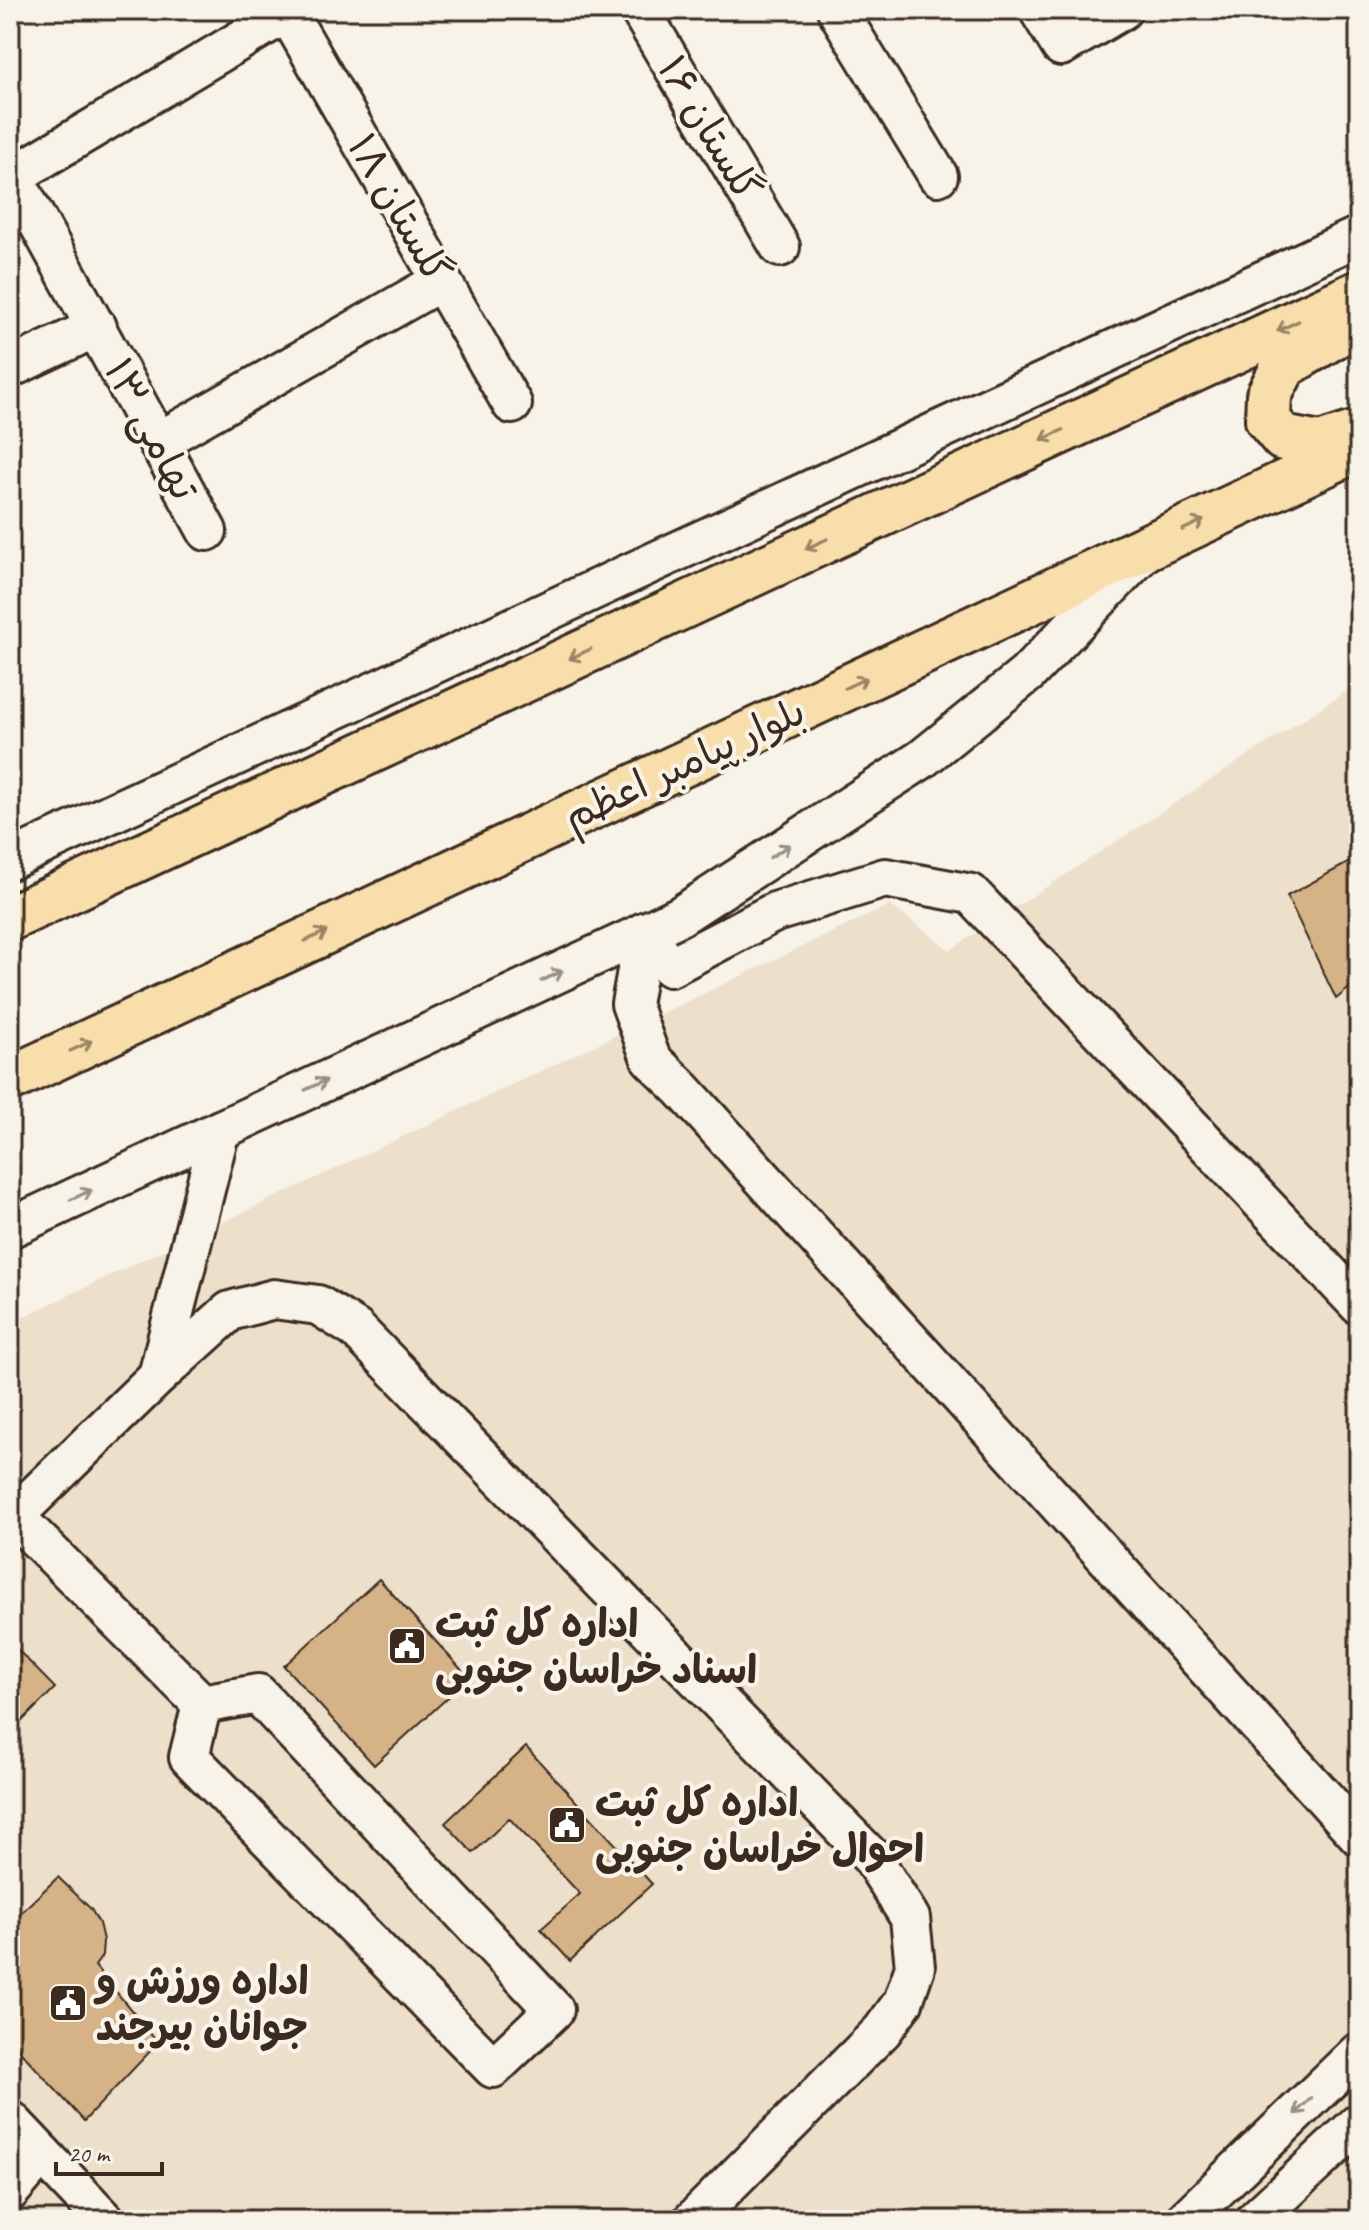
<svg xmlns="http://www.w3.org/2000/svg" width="1369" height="2230" viewBox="0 0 1369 2230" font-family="Caveat,'Playpen Sans Arabic',sans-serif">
<rect width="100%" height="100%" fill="#f7f3e8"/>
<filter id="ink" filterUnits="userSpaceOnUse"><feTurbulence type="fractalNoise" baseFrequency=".0125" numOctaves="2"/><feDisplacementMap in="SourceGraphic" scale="16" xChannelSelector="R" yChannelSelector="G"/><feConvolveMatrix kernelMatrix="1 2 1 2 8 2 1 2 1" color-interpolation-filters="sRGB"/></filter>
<g filter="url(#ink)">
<path fill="#ede0cb" d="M1359,683V2220H10V1323L890,905L950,950Z"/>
<g fill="#d5b387" stroke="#3b2a1e" stroke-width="2">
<path d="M1359,857V980L1336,999L1287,896Z"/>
<path d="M379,1579L469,1678L374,1765L284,1666Z"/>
<path d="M10,1642L55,1688L10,1733Z"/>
<path d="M526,1747L652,1884L570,1961L541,1929L580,1894L509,1818L473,1853L445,1823Z"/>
<path d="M58,1877L91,1909L99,1923L103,1940L102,1956L95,1966L158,2043L84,2121L10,2040V1923Z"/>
</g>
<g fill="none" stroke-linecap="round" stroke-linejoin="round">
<g stroke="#3b2a1e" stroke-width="44">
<g id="street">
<path d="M286,10L512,404"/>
<path d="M640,10L780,247"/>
<path d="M837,10L938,176"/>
<path d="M1039,10L1061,46L1122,10"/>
<path d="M10,171L207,531"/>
<path d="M13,176L291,10"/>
<path d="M10,368L97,327"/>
<path d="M158,442L441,281"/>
<path d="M10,860L1359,236"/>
<path d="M644,932L631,1004L651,1059L681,1088L1359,1836"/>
<path d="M644,932L670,967L775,912L885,878L971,894L1359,1305"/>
<path d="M10,1228L680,916L922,759L1027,674L1142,554"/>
<path d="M158,1376L220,1130"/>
<path d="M14,1516L202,1704"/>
<path d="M10,1520L158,1376L230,1311L274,1299L318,1305L356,1329L873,1859L910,1918L915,1967L903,2002L882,2031L693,2220"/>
<path d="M258,1694L554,2010L493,2068L189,1757L202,1704Z"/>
<path d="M10,2120L105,2220"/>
<path d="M10,2191L42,2154"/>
<path d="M1185,2220L1359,2052"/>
<path d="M1255,2220L1359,2123"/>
</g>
</g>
<g stroke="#3b2a1e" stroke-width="50">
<g id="primary">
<path d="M1357,433L1320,445L1283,438L1268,420L1269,395L1284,366L1359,321"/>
<path d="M10,918L1359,293"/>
<path d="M10,1079L1359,448"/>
</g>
</g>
<use href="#street" stroke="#f7f3e8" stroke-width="38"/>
<use href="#primary" stroke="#f8deab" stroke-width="44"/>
</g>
<defs><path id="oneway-shaft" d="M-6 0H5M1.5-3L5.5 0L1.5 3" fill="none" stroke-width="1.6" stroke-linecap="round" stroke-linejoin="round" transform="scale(2)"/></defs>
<g stroke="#9a8464">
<use href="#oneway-shaft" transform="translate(1288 326) rotate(155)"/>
<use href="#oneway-shaft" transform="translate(1052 435) rotate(155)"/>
<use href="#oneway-shaft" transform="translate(1193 525) rotate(-25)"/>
<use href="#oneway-shaft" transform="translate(816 544) rotate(155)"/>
<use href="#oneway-shaft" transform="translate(580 654) rotate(155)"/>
<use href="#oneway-shaft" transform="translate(856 683) rotate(-25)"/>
<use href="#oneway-shaft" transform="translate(316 936) rotate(-25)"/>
<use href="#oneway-shaft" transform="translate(81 1046) rotate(-25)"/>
</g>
<g stroke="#998e83">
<use href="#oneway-shaft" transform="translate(780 851) rotate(-33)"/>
<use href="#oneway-shaft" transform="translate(552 976) rotate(-25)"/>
<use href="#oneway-shaft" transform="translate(316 1085) rotate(-25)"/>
<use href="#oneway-shaft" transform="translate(81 1195) rotate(-25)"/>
<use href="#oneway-shaft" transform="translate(1303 2106) rotate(136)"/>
</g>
</g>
<defs>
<g id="civic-square" transform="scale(2)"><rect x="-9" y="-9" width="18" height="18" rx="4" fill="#3b2a1e" stroke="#f7f3e8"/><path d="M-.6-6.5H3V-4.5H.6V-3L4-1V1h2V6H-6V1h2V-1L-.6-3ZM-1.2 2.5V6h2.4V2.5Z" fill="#fff"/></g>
</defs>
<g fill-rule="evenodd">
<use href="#civic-square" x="407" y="1646"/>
<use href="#civic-square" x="567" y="1825"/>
<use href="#civic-square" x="68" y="2003"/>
</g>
<g text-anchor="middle" stroke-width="8" stroke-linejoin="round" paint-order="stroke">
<g font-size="40" fill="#3b2a1e" stroke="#f7f3e8">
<text transform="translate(710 128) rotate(59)" y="14">گلستان ۱۶</text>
<text transform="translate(400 208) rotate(60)" y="14">گلستان ۱۸</text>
<text transform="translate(152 429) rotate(62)" y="14">تهامی ۱۳</text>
<text transform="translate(684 763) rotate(-25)" y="14">بلوار پیامبر اعظم</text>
</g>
<g font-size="40" font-weight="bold" fill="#3b2a1e" stroke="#f7f3e8" text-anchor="start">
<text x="435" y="1637">اداره کل ثبت<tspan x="435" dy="46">اسناد خراسان جنوبی</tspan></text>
<text x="595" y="1816">اداره کل ثبت<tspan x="595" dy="46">احوال خراسان جنوبی</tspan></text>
<text x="96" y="1994">اداره ورزش و<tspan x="96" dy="46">جوانان بیرجند</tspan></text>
</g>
</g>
<rect width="1369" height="2230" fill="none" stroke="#f7f3e8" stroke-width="40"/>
<rect x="20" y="20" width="1329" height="2190" fill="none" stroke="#3b2a1e" stroke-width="3" filter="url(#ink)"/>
<path d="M56 2162v12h106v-12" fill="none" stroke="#3b2a1e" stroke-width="4"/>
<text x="68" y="2162" font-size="24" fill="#3b2a1e" stroke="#f7f3e8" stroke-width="6" paint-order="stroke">20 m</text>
</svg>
